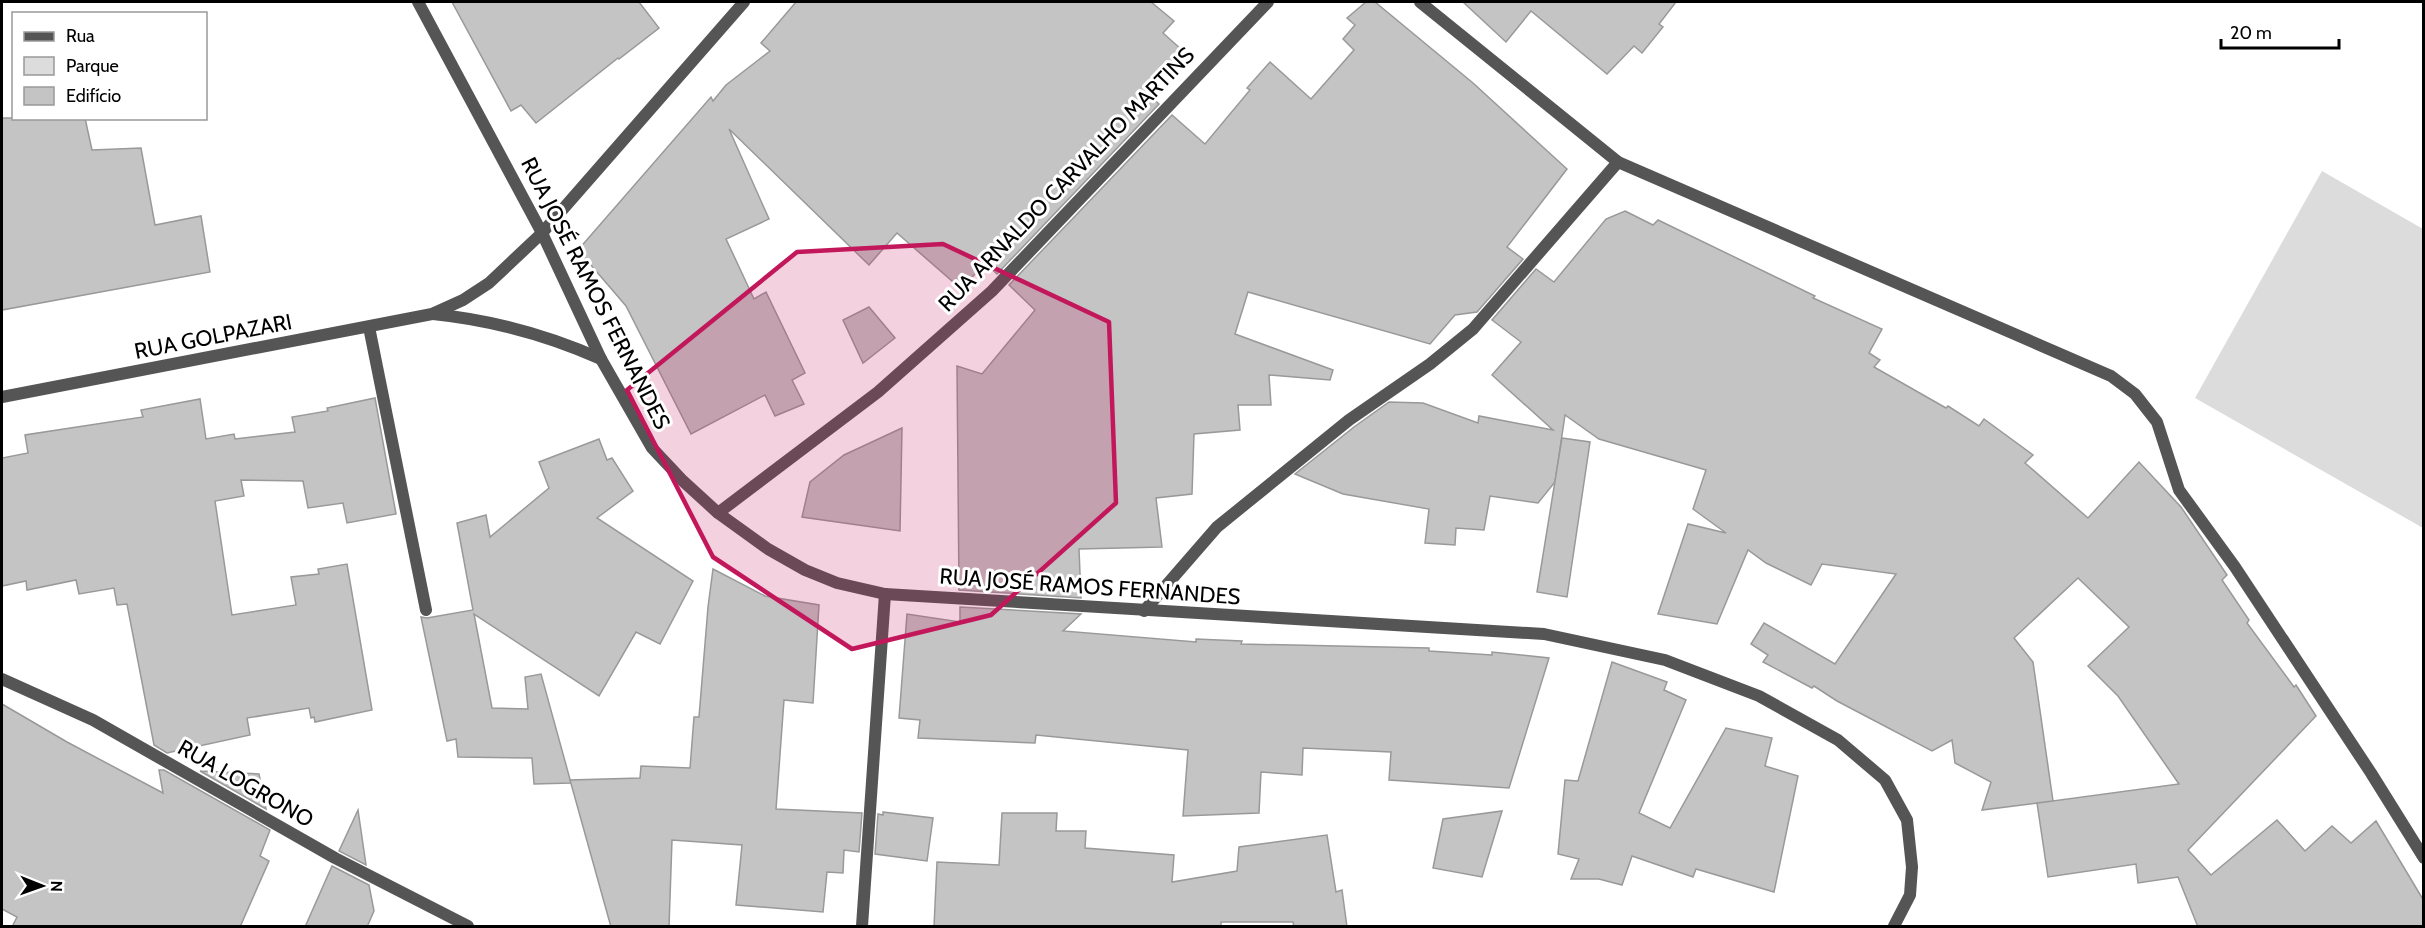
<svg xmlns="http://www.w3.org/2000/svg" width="2425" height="928" viewBox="0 0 2425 928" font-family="Cabin,sans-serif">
<rect width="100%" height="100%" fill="#fff"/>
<path fill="#dcdcdc" d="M2322,171L2423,229V528L2195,398Z"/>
<g fill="#c4c4c4" stroke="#999" stroke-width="1.5" fill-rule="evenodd">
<path d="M452,2H639L659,28L619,59L618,58L536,123L521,105L511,111Z"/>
<path d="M796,2H1151L1174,21L1163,33L1182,50L1145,91L1159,104L997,274L986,264L960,288L897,233L869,265L729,129L769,219L726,239L754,299L766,292L805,373L792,380L804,404L775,416L765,395L691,434L626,306L578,250L711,97L713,101L726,85L770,51L761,43Z"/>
<path d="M1366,2H1375L1473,83L1567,169L1507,247L1523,259L1477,312L1455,315L1430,344L1248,292L1235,334L1333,370L1330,380L1269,375L1271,405H1238L1240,430L1194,434L1192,494L1156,498L1162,547L1079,549L1081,598L959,590L957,366L982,374L1035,310L1009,285L1172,115L1205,144L1250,90L1247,88L1270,62L1311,99L1354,50L1343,39L1355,25L1347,18Z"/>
<path d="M1463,2H1676L1659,24L1663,27L1642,53L1634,46L1607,74L1531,11L1506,42Z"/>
<path d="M2,118H85L92,150L141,148L155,225L201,216L210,272L2,310Z"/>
<path d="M1625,211L1653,225L1658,220L1815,296L1813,298L1882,329L1869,353L1880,360L1874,367L1946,408L1948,406L1979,426L1984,419L2033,455L2025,463L2088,518L2139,462L2181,507L2227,575L2222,580L2249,620L2247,623L2294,687L2296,685L2316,716L2188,850L2211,875L2277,820L2305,851L2332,826L2351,843L2376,821L2424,901V927H2198L2178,877L2138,883L2136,864L2048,877L2037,803L2053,801L1982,810L1991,782L1955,763L1952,740L1932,751L1837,701L1814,686L1812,688L1763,662L1768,655L1751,644L1764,623L1835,664L1896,574L1822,564L1811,585L1766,563L1748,550L1717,624L1658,614L1688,524L1726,533L1693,509L1706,470L1599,439L1565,415L1555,482L1538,503L1490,496L1484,530L1456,528L1455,545L1425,543L1429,509L1343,494L1295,474L1354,427L1389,402L1423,403L1478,423L1479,416L1553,430L1492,375L1521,342L1492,320L1536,269L1554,282L1606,219ZM2078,578L2129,627L2088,666L2118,696L2179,784L2053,801L2033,662L2014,638Z"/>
<path d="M869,307L895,338L863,363L843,320Z"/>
<path d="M375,398L396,514L347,523L343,503L308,508L303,481L241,480L244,496L215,501L232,615L296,605L291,577L319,574L318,569L347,564L372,710L315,722L314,717L311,718L309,708L247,718L250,735L167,753L154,745L127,604L117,605L114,588L79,594L76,580L27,590L26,581L2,586V458L28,453L25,435L143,417L141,410L200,399L206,439L234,434L235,439L295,432L292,417L328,411L327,408Z"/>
<path d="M902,428L900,531L802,517L810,482L844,455Z"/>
<path d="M1562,438L1590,442L1567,597L1537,592Z"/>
<path d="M599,439L607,460L612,458L633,491L597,518L693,581L660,644L636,632L599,696L474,614L492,708L528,709L525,677L541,674L571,783L534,784L532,758L458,757L456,739L447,741L421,617L427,618L473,610L457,523L486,515L490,537L549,488L539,462Z"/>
<path d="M713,569L765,596L819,605L813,703L784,700L776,809L862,813L859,852L844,850L843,873L827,872L823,912L736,905L742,845L672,840L669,927H611L570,780L640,778L641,766L690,768L694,717H699L708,607Z"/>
<path d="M960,607L1081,614L1063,631L1196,642V639L1242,641L1241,644L1429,648V651L1492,655V652L1549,658L1509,788L1389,780L1391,752L1303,748L1302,775L1261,772L1259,813L1183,816L1188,750L1036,735L1035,743L918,738L920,720L899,718L907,614L960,622Z"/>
<path d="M1612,662L1667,682L1664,690L1686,700L1639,813L1670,828L1726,728L1772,738L1765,766L1798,776L1774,892L1696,869L1693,877L1632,856L1622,885L1599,879H1571L1579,859L1558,854L1565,780L1578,781Z"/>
<path d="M2,704L67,742L163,793L159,770H164L270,830L260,856L269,861L240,927H12L17,917L2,909Z"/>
<path d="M200,771L259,774L266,809Z"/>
<path d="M358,810L366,865L339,851Z"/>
<path d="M1502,811L1482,877L1433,868L1443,819Z"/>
<path d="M883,812L933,818L927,861L875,854L878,814L883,815Z"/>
<path d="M1002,813H1057L1056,831H1086L1085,848L1174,855L1172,882L1237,871L1239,847L1327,835L1336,892L1342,890L1347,927H1294L1293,922H1221V927H934L937,862L999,865Z"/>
<path d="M332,866L369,885L374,911L367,927H305Z"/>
</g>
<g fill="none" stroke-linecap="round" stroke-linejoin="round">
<path stroke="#555" stroke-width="12" d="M862,926L885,594"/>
<g stroke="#555" stroke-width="12">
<path d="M418,2L542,233L601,359L652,448L683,481L718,513L768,549L805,570L837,583L885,594L1544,634L1665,660L1759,696L1838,740L1885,780L1907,820L1912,867L1910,895L1894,926"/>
<path d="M1420,2L1618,162L2111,376L2135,394L2157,422L2179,490L2235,567L2371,773L2424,858"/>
<path d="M433,314C492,320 547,335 601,359"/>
<path d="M369,327L426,610"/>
<path d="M2,397L432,314L463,300L489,283L542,233L744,2"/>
<path d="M718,513L878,392L992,291L1268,2"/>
<path d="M1144,611L1217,527L1349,420L1430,364L1473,329L1618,162"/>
<path d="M2,679L93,720L335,858L468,926"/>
</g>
</g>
<path fill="#c2185b" fill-opacity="0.2" stroke="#c2185b" stroke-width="4.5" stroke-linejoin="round" d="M943,244L1109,322L1116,503L991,615L852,649L713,557L627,390L797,252Z"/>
<g text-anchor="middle" stroke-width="6" stroke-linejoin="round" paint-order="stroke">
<g font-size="22" fill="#000" stroke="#fff">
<text transform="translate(1066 179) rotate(-46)" y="8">RUA ARNALDO CARVALHO MARTINS</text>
<text transform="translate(596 293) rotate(63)" y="8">RUA JOSÉ RAMOS FERNANDES</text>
<text transform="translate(213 336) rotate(-11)" y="8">RUA GOLPAZARI</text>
<text transform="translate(1090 586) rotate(4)" y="8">RUA JOSÉ RAMOS FERNANDES</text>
<text transform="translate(246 783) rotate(30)" y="8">RUA LOGRONO</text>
</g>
</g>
<rect width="2425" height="928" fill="none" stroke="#000000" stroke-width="6"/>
<rect x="12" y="12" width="195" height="108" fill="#ffffff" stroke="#999999" stroke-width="1.5"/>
<rect x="24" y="32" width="30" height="9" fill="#555555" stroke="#999999" stroke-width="1.5"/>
<text x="66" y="42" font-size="18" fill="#000000">Rua</text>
<rect x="24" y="57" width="30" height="18" fill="#dcdcdc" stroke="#999999" stroke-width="1.5"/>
<text x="66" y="72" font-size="18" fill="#000000">Parque</text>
<rect x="24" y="87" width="30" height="18" fill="#c4c4c4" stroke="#999999" stroke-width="1.5"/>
<text x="66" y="102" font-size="18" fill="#000000">Edifício</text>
<g transform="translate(42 886) rotate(91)" stroke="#ffffff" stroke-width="4.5" paint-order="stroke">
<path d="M0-4.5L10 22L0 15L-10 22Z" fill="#000000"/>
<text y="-9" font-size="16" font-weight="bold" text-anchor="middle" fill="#000000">N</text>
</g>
<path d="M2221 39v9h118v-9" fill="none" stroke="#000000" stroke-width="3"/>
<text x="2230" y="39" font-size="18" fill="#000000" stroke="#ffffff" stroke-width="4.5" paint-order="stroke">20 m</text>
</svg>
